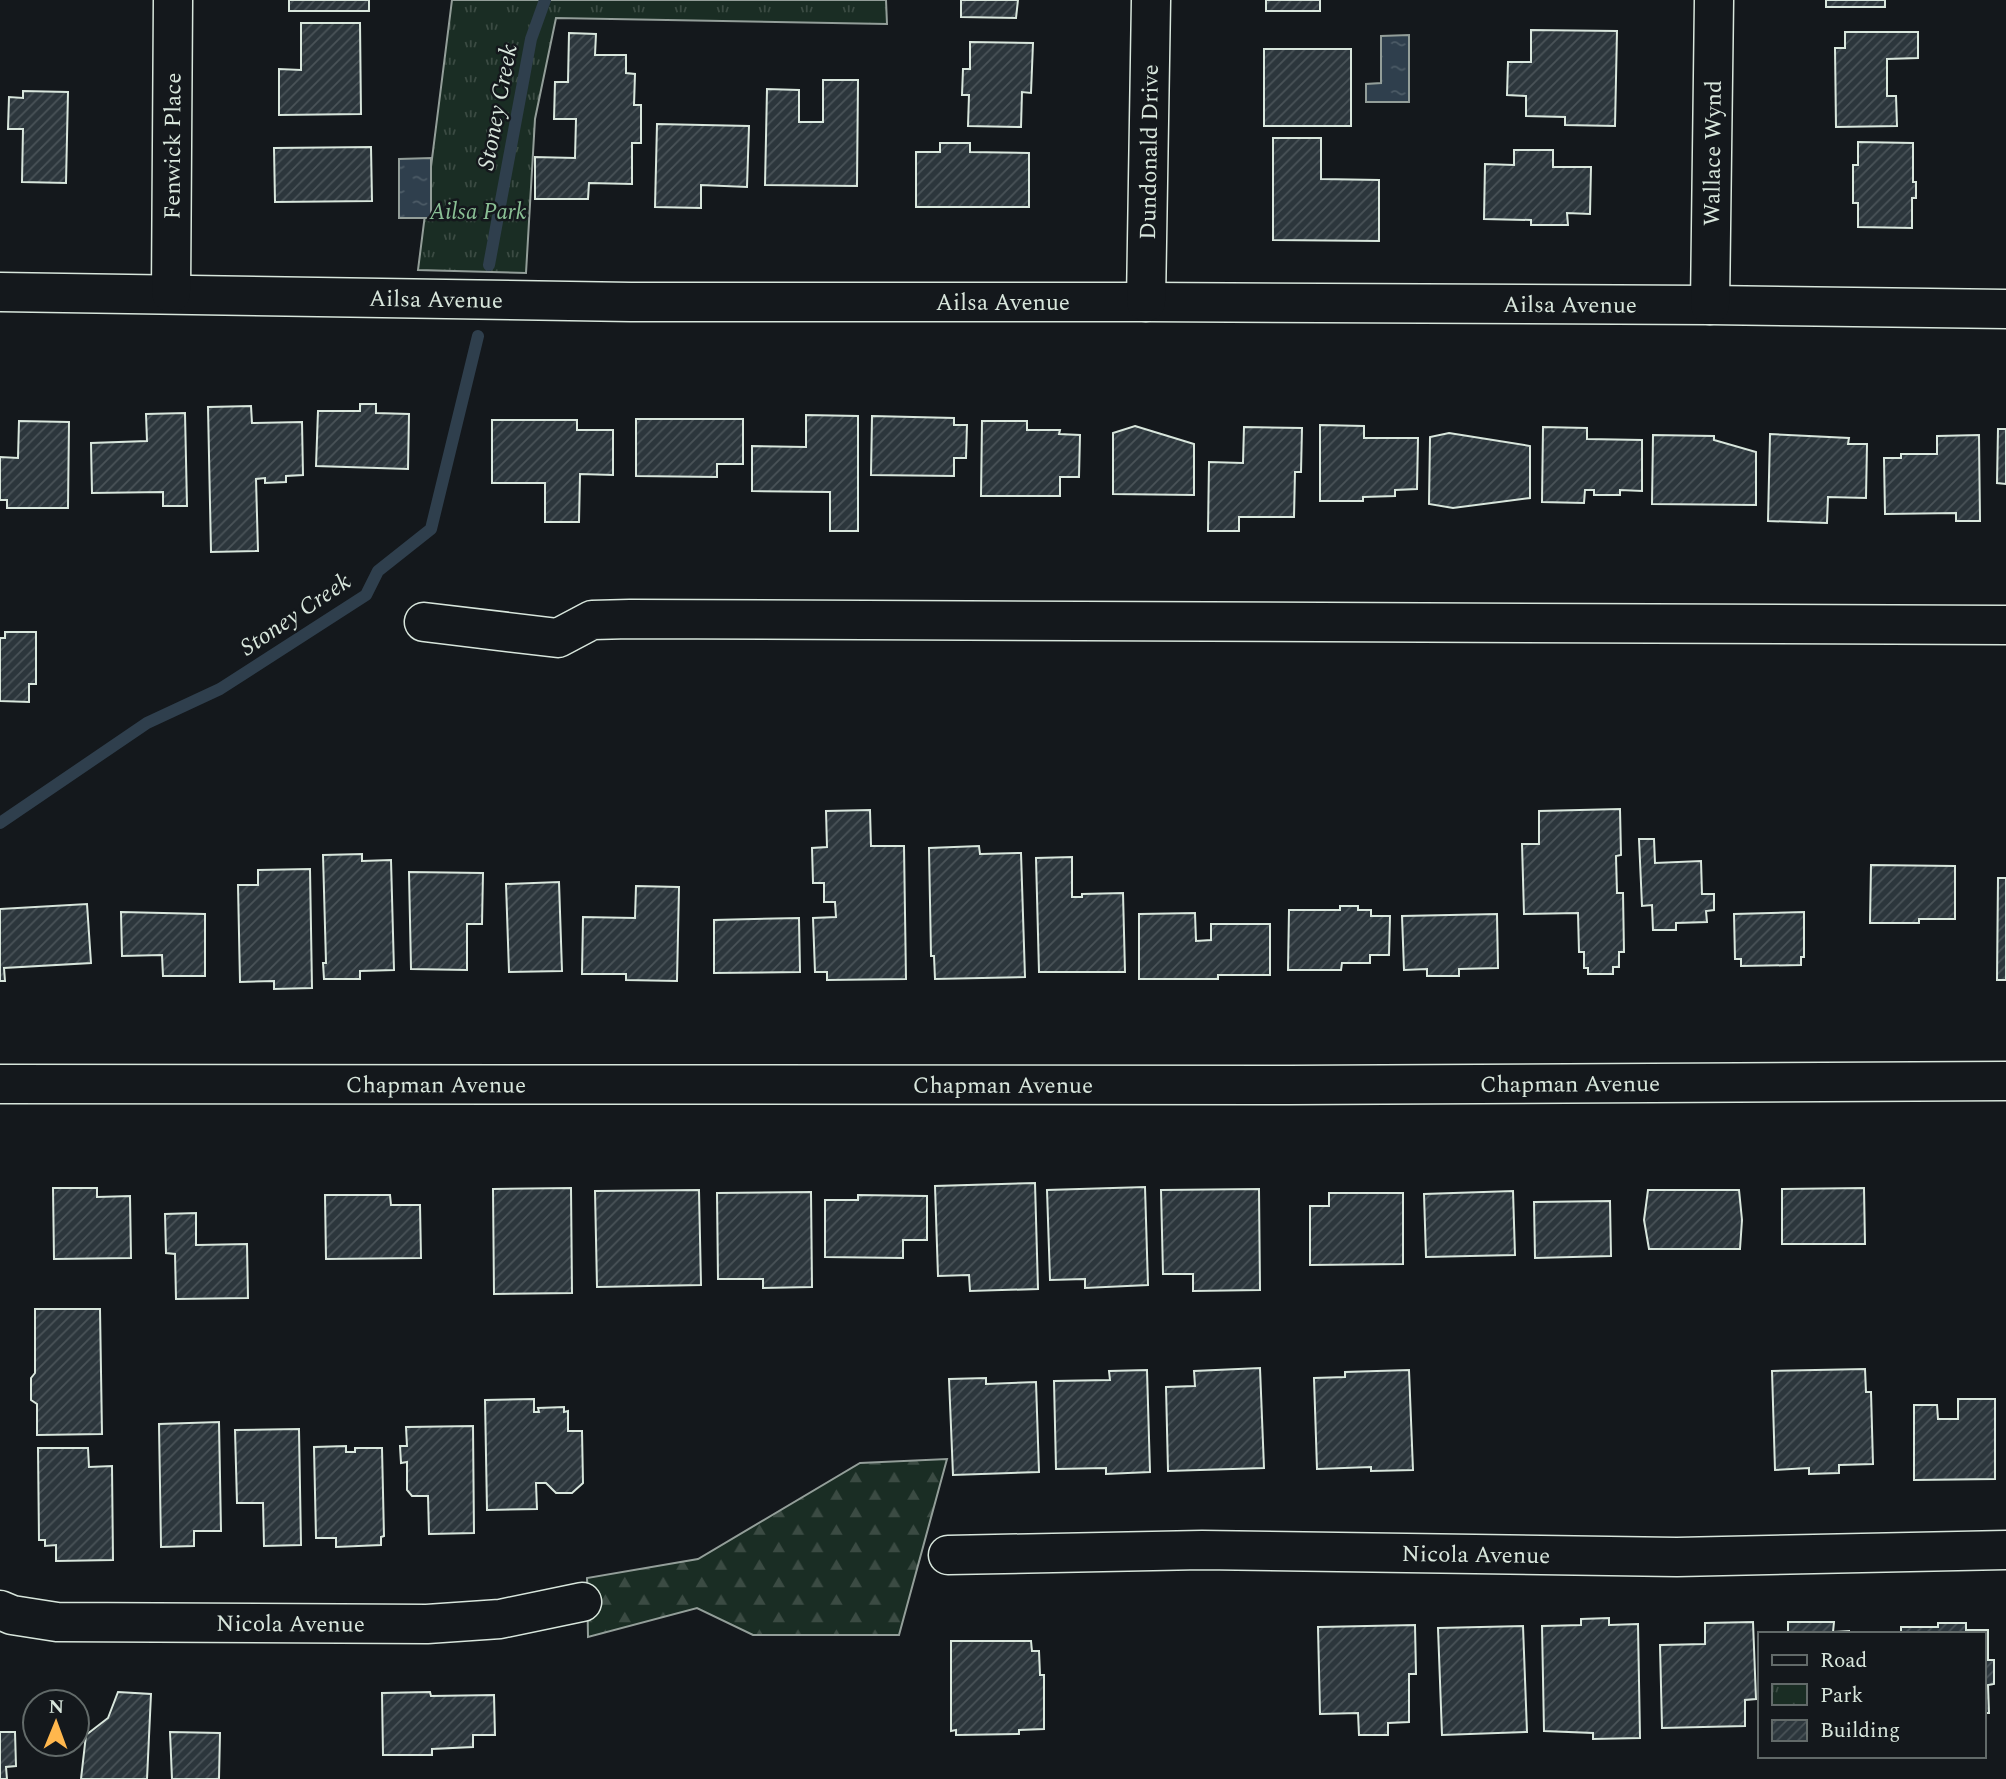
<svg xmlns="http://www.w3.org/2000/svg" width="2006" height="1779" viewBox="0 0 2006 1779" font-family="Spectral,serif">
<defs>
<pattern id="forest-firs" width="22" height="20" patternUnits="userSpaceOnUse" patternTransform="scale(1.75)"><rect width="22" height="20" fill="#1a2d24"/><path d="M5 1l3.5 6h-7zM16 11l3.5 6h-7z" fill="#3b4b43"/></pattern>
<pattern id="park-tufts" width="24" height="20" patternUnits="userSpaceOnUse" patternTransform="scale(1.75)"><rect width="24" height="20" fill="#1a2d24"/><path d="M3 7l-1-3M5 7V3M7 7l1-3M15 17l-1-3M17 17v-4M19 17l1-3" fill="none" stroke="#3b4b43"/></pattern>
<pattern id="water-ripples" width="26" height="14" patternUnits="userSpaceOnUse" patternTransform="scale(1.75)"><rect width="26" height="14" fill="#2f3f4d"/><path d="M2 4q2-2 4 0t4 0M15 11q2-2 4 0t4 0" fill="none" stroke="#4c5b66"/></pattern>
<pattern id="building-hatch" width="6" height="6" patternUnits="userSpaceOnUse" patternTransform="scale(1.75)"><rect width="6" height="6" fill="#2c363c"/><path d="M-1 1l2-2M0 6l6-6M5 7l2-2" fill="none" stroke="#4a5358"/></pattern>
</defs>
<rect width="100%" height="100%" fill="#14181c"/>
<path fill="url(#forest-firs)" stroke="#939e99" stroke-width="2" d="M947,1459L899,1635H753L697,1608L588,1637L587,1578L698,1559L860,1463Z"/>
<path fill="url(#park-tufts)" stroke="#939e99" stroke-width="2" d="M452,0H886L887,24L556,18L535,119L526,273L418,270Z"/>
<g fill="url(#water-ripples)" stroke="#939e99" stroke-width="2">
<path d="M1409,35V102H1366V84L1381,83V36Z"/>
<path d="M431,158V218H399V159Z"/>
</g>
<g fill="none" stroke-linecap="round" stroke-linejoin="round">
<g stroke="#2f3f4d" stroke-width="12">
<path d="M489,265L531,39L545,0"/>
<path d="M0,823L147,723L220,689L366,595L378,571L431,529L478,336"/>
</g>
</g>
<g fill="url(#building-hatch)" stroke="#d8e6dc" stroke-width="2">
<rect x="289" y="0" width="80" height="11"/>
<path d="M961,0H1018L1016,18L961,17Z"/>
<rect x="1266" y="0" width="54" height="11"/>
<rect x="1826" y="0" width="59" height="7"/>
<path d="M301,23H360L361,114L279,115V69L301,70Z"/>
<path d="M1531,30L1617,31L1615,126L1565,125V117L1526,116V96L1507,95L1508,62H1531Z"/>
<path d="M1845,32H1918V58L1887,59V96H1896L1897,126L1836,127L1835,48H1845Z"/>
<path d="M569,33L596,34L595,55H626V73L635,74L634,105H641V143H632V184L589,183L588,199H535V157L575,158L576,119H554L555,82H568Z"/>
<path d="M970,42L1033,43L1031,93L1022,92L1021,127L968,126L969,95H962L963,69H970Z"/>
<rect x="1264" y="49" width="87" height="77"/>
<path d="M823,80H858L857,186L765,185L767,89L799,90V122H823Z"/>
<path d="M23,91L68,92L66,183L22,182L23,129H8L9,97L23,98Z"/>
<path d="M657,124L749,126L747,187L701,185V208L655,207Z"/>
<path d="M1273,138H1321V179L1379,180V241L1273,240Z"/>
<path d="M1858,142L1913,143V182H1916V198H1912V228L1858,227V203H1853V165H1858Z"/>
<path d="M940,143H970V152L1029,153V207H916V152H940Z"/>
<path d="M371,147L372,201L275,202L274,148Z"/>
<path d="M1514,150H1553V167H1591L1590,214L1567,213L1568,225H1531V220L1484,219L1485,164L1514,165Z"/>
<path d="M360,404H376V413L409,414L408,469L316,466L318,411H360Z"/>
<path d="M251,406L252,423L302,422L303,475L286,476V482L265,483V478L256,479L258,551L211,552L208,407Z"/>
<path d="M185,413L187,506H163V492L92,493L91,443L147,441L146,414Z"/>
<path d="M806,415L858,416V531H830V492L752,491V446L806,447Z"/>
<path d="M872,416L954,418V425H967L966,458H954V476L871,475Z"/>
<path d="M636,419H743V464H717V477L636,476Z"/>
<path d="M492,420H577V430H613V475L580,474L579,522H545V483H492Z"/>
<path d="M19,421L69,422L68,508H7V500H0V457L18,458Z"/>
<path d="M982,421H1027V430H1060L1059,434L1080,435L1079,477H1060V496H981Z"/>
<path d="M1320,425L1364,426V438H1418L1417,489L1395,490V496L1363,497V501H1320Z"/>
<path d="M1135,426L1194,444V495L1113,494V433Z"/>
<path d="M1244,427L1302,428L1301,472H1295L1294,517H1239V531H1208L1209,462L1243,463Z"/>
<path d="M1543,427L1587,428V439L1642,440V491L1620,490V495H1594V490H1585L1584,503L1542,502Z"/>
<path d="M1998,429H2006V484L1997,483Z"/>
<path d="M1449,433L1530,446V498L1453,508L1429,504L1430,437Z"/>
<path d="M1770,434L1849,438L1848,444H1867L1866,498L1828,497L1827,523L1768,521Z"/>
<path d="M1653,435L1714,436V440L1756,452V505L1652,504Z"/>
<path d="M1979,435L1980,521H1956V513L1885,514L1884,458H1901V454H1937V436Z"/>
<path d="M5,632H36V684H29V702L0,701V638H5Z"/>
<path d="M1620,809L1621,855L1616,856L1617,893H1623L1624,952H1619V967H1613V974H1588V968H1584V952H1579L1578,913L1524,914L1522,844H1539V811Z"/>
<path d="M870,810L871,846H904L906,979L827,980V972H815L813,918L836,917L835,902H824V883H813L812,848L827,847L826,811Z"/>
<path d="M1639,839H1654L1655,863L1701,861L1702,894H1714V910L1706,911L1707,922L1676,923V930H1653L1652,905L1642,906Z"/>
<path d="M979,846L980,854L1021,853L1025,977L935,979L934,956H931L929,848Z"/>
<path d="M362,854V861L391,860L394,970L360,971V979H324L323,963H326L323,855Z"/>
<path d="M1072,857V897H1082V894L1123,893L1125,972H1039L1036,858Z"/>
<path d="M1871,865L1955,866V919H1919V923H1870Z"/>
<path d="M310,869L312,988L274,989V981L240,982L238,885H258V870Z"/>
<path d="M409,872L483,873L482,924H467V970L411,969Z"/>
<path d="M1998,878H2006V980H1997Z"/>
<path d="M559,882L562,971L509,972L506,884Z"/>
<path d="M636,886L679,887L677,981L626,980V974H582L583,917L635,918Z"/>
<path d="M87,904L91,963L4,968L5,981H0V909Z"/>
<path d="M1340,906H1358V910H1371V916H1390L1389,955H1370V963H1342L1341,970H1288L1289,910H1340Z"/>
<path d="M121,912L205,914V976H163L162,955L122,956Z"/>
<path d="M1804,912V957H1801V965L1741,966V959H1735L1734,914Z"/>
<path d="M1195,913L1196,941L1211,940V924H1270V975H1218V979H1139V914Z"/>
<path d="M1497,914L1498,968L1459,969V976H1427V969L1404,970L1402,916Z"/>
<path d="M799,918L800,972L714,973V920Z"/>
<path d="M1035,1183L1038,1289L970,1291L969,1275L938,1276L935,1186Z"/>
<path d="M1145,1187L1148,1285L1085,1288V1279L1050,1280L1047,1190Z"/>
<path d="M53,1188H97V1197L130,1196L131,1258L54,1259Z"/>
<path d="M571,1188L572,1293L494,1294L493,1189Z"/>
<path d="M1864,1188L1865,1244H1782V1189Z"/>
<path d="M1259,1189L1260,1290L1193,1291V1274H1163L1161,1190Z"/>
<path d="M699,1190L701,1285L597,1287L595,1191Z"/>
<path d="M1648,1190H1739L1742,1220L1740,1249H1649L1644,1220Z"/>
<path d="M1513,1191L1515,1255L1426,1257L1424,1194Z"/>
<path d="M811,1192L812,1287L763,1288V1279H718L717,1193Z"/>
<path d="M1329,1193H1403V1264L1310,1265V1206H1329Z"/>
<path d="M325,1195H390L391,1205H420L421,1258L326,1259Z"/>
<path d="M858,1195L927,1196V1240H903V1258L825,1257V1200H858Z"/>
<path d="M1610,1201L1611,1256L1535,1258L1534,1202Z"/>
<path d="M196,1213V1245L247,1244L248,1298L176,1299L175,1254L166,1253L165,1214Z"/>
<path d="M35,1309H100L102,1434L37,1435V1404L31,1400V1378L35,1373Z"/>
<path d="M1260,1368L1264,1468L1168,1471L1166,1387L1195,1386L1194,1371Z"/>
<path d="M1865,1369L1866,1392H1871L1873,1464L1839,1465V1473L1809,1474V1468L1775,1470L1772,1371Z"/>
<path d="M1147,1370L1150,1472L1106,1474V1468L1056,1469L1054,1381L1110,1380L1109,1371Z"/>
<path d="M1409,1370L1413,1470L1371,1471V1467L1317,1469L1314,1378L1345,1377V1372Z"/>
<path d="M986,1378V1384L1036,1382L1039,1472L953,1475L949,1379Z"/>
<path d="M534,1399V1412H539L538,1408L564,1407V1412L568,1411V1431H582L583,1483L572,1493H556L546,1483H536L537,1509L487,1510L485,1400Z"/>
<path d="M1958,1399H1995V1479L1914,1480V1405H1937L1938,1419H1958Z"/>
<path d="M219,1422L221,1531H194V1546L161,1547L159,1424Z"/>
<path d="M473,1426L474,1533L429,1534L428,1496H412L407,1490V1462L401,1463L400,1446H407L406,1427Z"/>
<path d="M299,1429L301,1545L264,1546L263,1503H237L235,1430Z"/>
<path d="M346,1446V1452H355V1448H382L384,1536L381,1537V1545L336,1547V1538H316L314,1447Z"/>
<path d="M38,1448H88L89,1467L112,1466L113,1560L56,1561V1545L45,1546V1540H39Z"/>
<path d="M1609,1618V1625L1638,1624L1640,1738L1593,1739V1733L1544,1731L1542,1626L1581,1625V1619Z"/>
<path d="M1753,1622L1756,1699L1745,1700V1726L1662,1728L1660,1645L1705,1644V1623Z"/>
<path d="M1788,1622H1834L1833,1632L1849,1631V1634H1788Z"/>
<path d="M1938,1623H1966V1630H1988V1660H1994V1684L1988,1685L1989,1713H1983V1634H1901V1627H1938Z"/>
<path d="M1415,1625L1416,1674H1409V1722L1388,1723V1735H1359L1358,1713L1320,1714L1318,1627Z"/>
<path d="M1523,1626L1527,1732L1442,1735L1438,1628Z"/>
<path d="M951,1641H1031L1032,1651H1039L1040,1675H1044V1729L1019,1730V1734L956,1735V1730L951,1731Z"/>
<path d="M118,1692L151,1694L147,1779H81L86,1735L108,1718Z"/>
<path d="M430,1692L431,1696L494,1695L495,1735H473V1747L432,1749V1755H383L382,1693Z"/>
<path d="M0,1732H15L16,1766L6,1767L7,1779H0Z"/>
<path d="M170,1732L220,1733L219,1779H172Z"/>
</g>
<g fill="none" stroke-linecap="round" stroke-linejoin="round">
<g stroke="#d8e6dc" stroke-width="41">
<g id="minor">
<path id="s1" d="M0,292L631,302H1146L1710,305L2006,309"/>
<path id="s2" d="M171,293L173,0"/>
<path id="s3" d="M1146,302L1151,0"/>
<path id="s4" d="M1710,305L1714,0"/>
<path d="M424,622L558,638L592,620L630,619L2006,625"/>
<path id="s5" d="M0,1084L1289,1085L2006,1081"/>
<path id="s6" d="M948,1555L1202,1550L1677,1557L2006,1550"/>
<path id="s7" d="M0,1610L12,1615L57,1622L427,1624L500,1619L582,1602"/>
</g>
</g>
<use href="#minor" stroke="#14181c" stroke-width="38"/>
</g>
<g text-anchor="middle" stroke-width="5" stroke-linejoin="round" paint-order="stroke">
<g font-size="23" fill="#d8e6dc" stroke="#14181c">
<text dy="8" stroke="none"><textPath href="#s2" startOffset="147">Fenwick Place</textPath></text>
<text dy="8" stroke="none"><textPath href="#s3" startOffset="150">Dundonald Drive</textPath></text>
<text dy="8" stroke="none"><textPath href="#s4" startOffset="152">Wallace Wynd</textPath></text>
<text dy="8" stroke="none"><textPath href="#s1" startOffset="436">Ailsa Avenue</textPath></text>
<text dy="8" stroke="none"><textPath href="#s1" startOffset="1003">Ailsa Avenue</textPath></text>
<text dy="8" stroke="none"><textPath href="#s1" startOffset="1570">Ailsa Avenue</textPath></text>
<text dy="8" stroke="none"><textPath href="#s5" startOffset="436">Chapman Avenue</textPath></text>
<text dy="8" stroke="none"><textPath href="#s5" startOffset="1570">Chapman Avenue</textPath></text>
<text dy="8" stroke="none"><textPath href="#s5" startOffset="1003">Chapman Avenue</textPath></text>
<text dy="8" stroke="none"><textPath href="#s6" startOffset="528">Nicola Avenue</textPath></text>
<text dy="8" stroke="none"><textPath href="#s7" startOffset="292">Nicola Avenue</textPath></text>
</g>
<g font-size="23" font-style="italic" fill="#8ac095" stroke="#14181c">
<text x="478" y="219">Ailsa Park</text>
</g>
<g font-size="24" font-style="italic" fill="#d8e6dc" stroke="#14181c">
<text transform="translate(497 107) rotate(-79)" y="8">Stoney Creek</text>
<text transform="translate(295 614) rotate(-34)" y="8">Stoney Creek</text>
</g>
</g>
<rect x="1758" y="1632" width="228" height="126" fill="#14181c" stroke="#626a69" stroke-width="2"/>
<rect x="1772" y="1655" width="35" height="10" fill="#14181c" stroke="#626a69" stroke-width="2"/>
<text x="1820" y="1667" font-size="21" fill="#d8e6dc">Road</text>
<rect x="1772" y="1684" width="35" height="21" fill="url(#park-tufts)" stroke="#626a69" stroke-width="2"/>
<text x="1820" y="1702" font-size="21" fill="#d8e6dc">Park</text>
<rect x="1772" y="1720" width="35" height="21" fill="url(#building-hatch)" stroke="#626a69" stroke-width="2"/>
<text x="1820" y="1737" font-size="21" fill="#d8e6dc">Building</text>
<g transform="translate(56 1723) rotate(1)"><circle r="33" fill="#14181c" stroke="#626a69" stroke-width="2"/>
<path d="M0-5L12 26L0 18L-12 26Z" fill="#ffb74d"/>
<text y="-10" font-size="19" font-weight="bold" text-anchor="middle" fill="#d8e6dc">N</text>
</g>
</svg>
